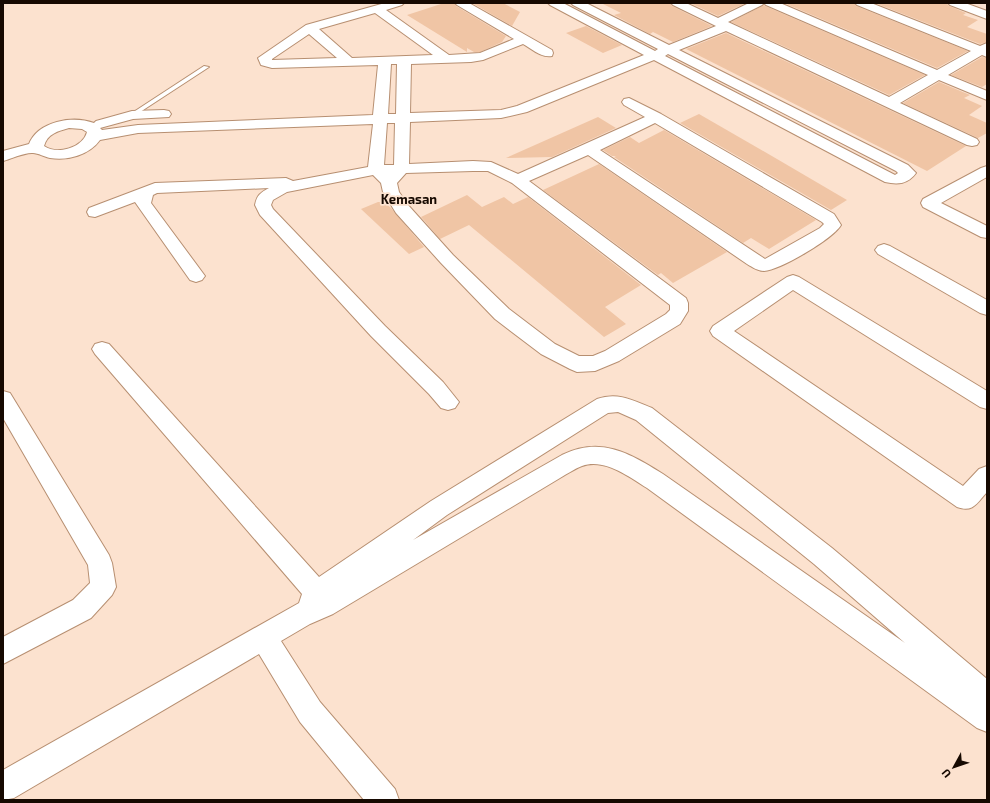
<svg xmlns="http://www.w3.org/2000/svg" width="990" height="803" viewBox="0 0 990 803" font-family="'Exo 2',sans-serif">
<rect width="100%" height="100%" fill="#fce2cf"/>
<g fill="#f0c5a5">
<path d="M444,3H454L456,6L506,36L502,42L480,52H474L467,48V52L407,15Z"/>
<path d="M472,3H503L520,12L512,26Z"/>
<path d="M601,3H670L672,6L712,26L673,42L653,32L650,34L614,15L621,13Z"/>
<path d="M690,3H746L718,16Z"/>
<path d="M784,3H854L856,6L968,51L937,68Z"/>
<path d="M875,3H946L949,6L966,13L963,15L978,20L967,27L987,34V42L980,44Z"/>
<path d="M764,5L765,6L925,75L889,95L731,22Z"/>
<path d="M586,26L622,45L603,53L566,33Z"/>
<path d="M726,33L966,146L927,171L686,49Z"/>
<path d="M982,57L987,58V84L982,87L951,75Z"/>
<path d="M939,82L970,95L964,98L982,106L969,115L987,123V133L978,138L903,103Z"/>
<path d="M699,114L777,159L847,200L831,210L680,123Z"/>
<path d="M598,117L616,128L552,157L506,158Z"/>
<path d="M664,130L816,220L769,249L751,238L743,243L614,157L616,156H612L603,150L630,137L639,143Z"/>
<path d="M599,164L727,252L673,283L661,273L658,275L543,190Z"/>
<path d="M467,195L482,207L504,197L513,204L528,197L641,285L605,307L626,324L604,337L469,225L440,239L421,217Z"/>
<path d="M378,202H384L391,208L424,247L409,254L361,209Z"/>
</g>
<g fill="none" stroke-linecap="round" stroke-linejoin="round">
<g stroke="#b78f71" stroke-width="2">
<path id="lane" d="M204,66L209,67L134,116L129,115Z"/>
</g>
<g stroke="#b78f71" stroke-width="2">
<g id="street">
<path d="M385,3H404L402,5L386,10L449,55L480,53L514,39L457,5L455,3H469L552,50L553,53L552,56C541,58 532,49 523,44L483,60L471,62L411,64L410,113L501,110L517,106L644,55L550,5L548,3H563L655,51L658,49L573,5L571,3H586L669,45L716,26L673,5L671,3H686L718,18L749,3H764L762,5L728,22L889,97L928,75L766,5L764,3H780L937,70L971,51L857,5L855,3H871L980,46L987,43V57L982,55L948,75L987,91V100L939,80L900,103L977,139L979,142L977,145L972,146L967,145L726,31L679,50L908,165L916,173C908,184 898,185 885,182L654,60L527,112L501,118L410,122L409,164L473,161L491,162L518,174L645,117L624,105L622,102L624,99L629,98L661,114L834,214L841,225C833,239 780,270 764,271C758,271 752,267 747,264L588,155L529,181L686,298L688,303V311L680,324L619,361L595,371L577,372L570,369L541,354L495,319L441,263L396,213L383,192L381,183L373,175L287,192L273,200L271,205L273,209L385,326L443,382L459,402L455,408L448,410L441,408L429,394L371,336L260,215L255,205C257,195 260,193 269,188L157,193L153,195L151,203L205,276L202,280L196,282L190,280L135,202L95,217L89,216L87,212L89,208L155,183L286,178L293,181L368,167L373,124L138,133L100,140C89,155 68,161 50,158C45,157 38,153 33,153C26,152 10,159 3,161V151L29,144C38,121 73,115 94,123L96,121L132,111L164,110L169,111L171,114L169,117L133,119L100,128L102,130L138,125L373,115L378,65L272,68L261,65L258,58L306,25ZM375,13L433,55L352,58L319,29ZM309,34L337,58L272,60V59ZM668,54L896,171L898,173L895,175L665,56ZM391,64H397L396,114H388ZM387,123H395L394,165H384ZM655,123L822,222L824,224L820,228L765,259L600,150ZM69,128L82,129L87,132C83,148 57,155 44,146C47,134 58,131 69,128ZM473,171H488L512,183L670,305V310L666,314L605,351L593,356H579L555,344L509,309L453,255L408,205L399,192L397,183L406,173Z"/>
<path d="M948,3H965L987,11V19L950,5Z"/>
<path d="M987,166V177L941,203L987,226V238L981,237L923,207L921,203L923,199L981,168Z"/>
<path d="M884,244L890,246L987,300V315L980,313L878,254L875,250L878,246Z"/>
<path d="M793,275L799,277L987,391V409L980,407L793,290L734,331L963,486L979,469L987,466V492C977,503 973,513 957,507L713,336L710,331L713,326L787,277Z"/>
<path d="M102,342L109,344L319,577L431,501L597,399C618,392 632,400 652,408L832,548L987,679V732L977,728L647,488C629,477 605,458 582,466C574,469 567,474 560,478L333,614L310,624L281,641L320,702L395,789L399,800H364L300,722L259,654L14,798L3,800V770L299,603L302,594L95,354L92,349L95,344ZM618,412L636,420L814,564L905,643L663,474C629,453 601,436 562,455L413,540L447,515L608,413Z"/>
<path d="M3,391L10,393L109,555L112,563L116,587L112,595L91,618L3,664V637L73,600L90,583L88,565L3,418Z"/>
</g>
</g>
<use href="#lane" fill="#fff" fill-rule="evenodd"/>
<use href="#street" fill="#fff" fill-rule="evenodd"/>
</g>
<g text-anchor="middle" stroke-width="3.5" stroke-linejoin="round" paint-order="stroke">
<g font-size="13" font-weight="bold" fill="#160901" stroke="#fce2cf">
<text x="409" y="204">Kemasan</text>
</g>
</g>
<rect width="990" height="803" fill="none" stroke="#160901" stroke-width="8"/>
<g transform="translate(954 767) rotate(230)" stroke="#fce2cf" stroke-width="3" paint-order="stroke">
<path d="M0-3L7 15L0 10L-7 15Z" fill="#160901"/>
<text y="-6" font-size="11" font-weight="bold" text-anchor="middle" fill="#160901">U</text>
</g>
</svg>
